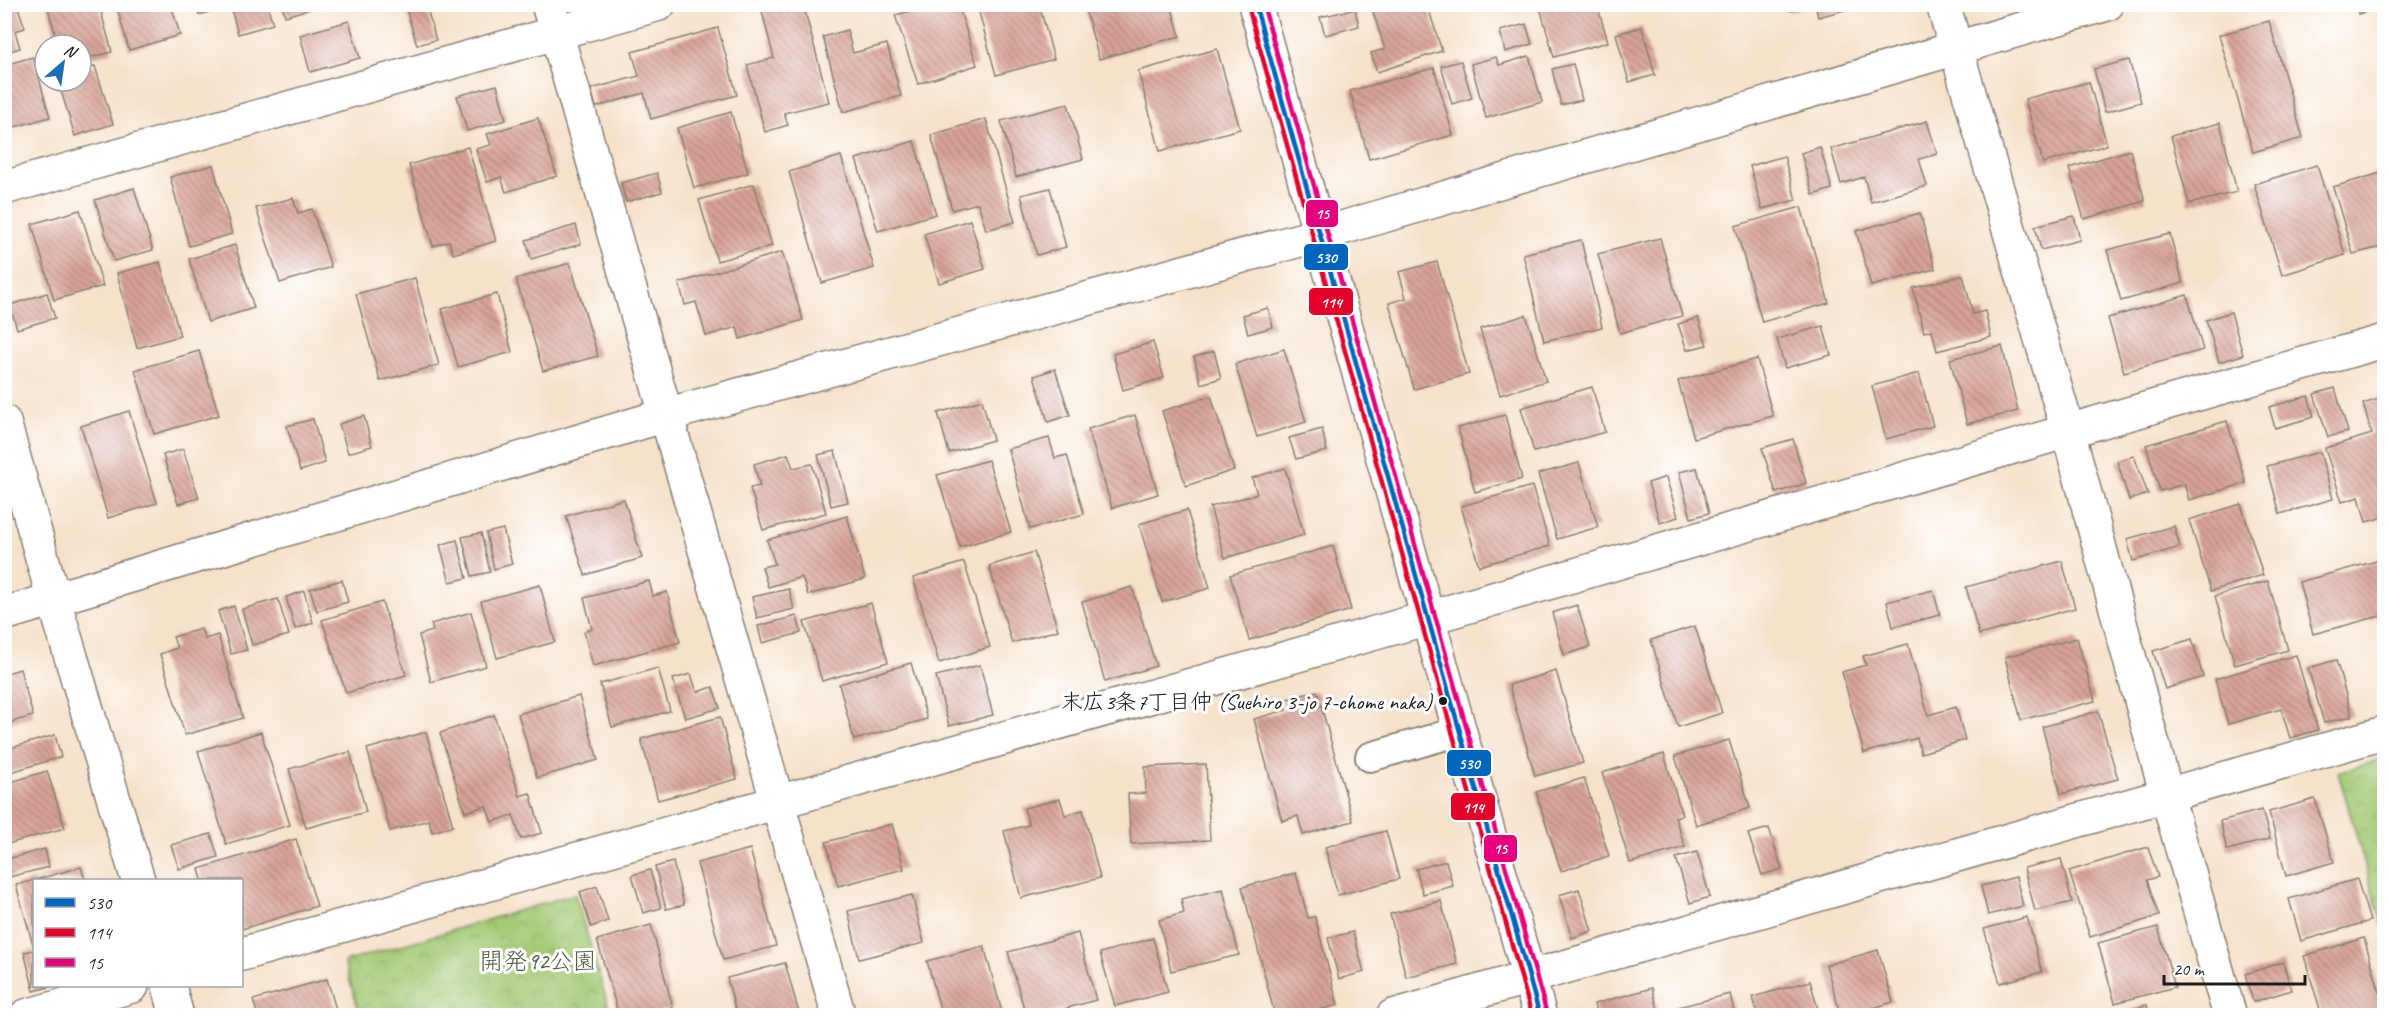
<svg xmlns="http://www.w3.org/2000/svg" width="2389" height="1020" viewBox="0 0 2389 1020" font-family="Caveat,'Klee One',sans-serif">
<defs>
<pattern id="park-crowns" width="20" height="18" patternUnits="userSpaceOnUse" patternTransform="scale(1.5)"><rect width="20" height="18" fill="#a3c974"/><path d="M2 6a3 3 0 1 1 6 0M12 15a3 3 0 1 1 6 0" fill="none" stroke="#8cac64"/></pattern>
<pattern id="building-back-hatch" width="6" height="6" patternUnits="userSpaceOnUse" patternTransform="scale(1.5)"><rect width="6" height="6" fill="#d8a397"/><path d="M-1 5l2 2M0 0l6 6M5-1l2 2" fill="none" stroke="#ae847a"/></pattern>
</defs>
<rect width="100%" height="100%" fill="#fff"/>
<filter id="ink" filterUnits="userSpaceOnUse"><feTurbulence type="fractalNoise" baseFrequency=".0167" numOctaves="2"/><feDisplacementMap in="SourceGraphic" scale="12" xChannelSelector="R" yChannelSelector="G"/><feConvolveMatrix kernelMatrix="1 2 1 2 8 2 1 2 1" color-interpolation-filters="sRGB"/></filter>
<filter id="wash" filterUnits="userSpaceOnUse"><feTurbulence type="fractalNoise" baseFrequency=".008" numOctaves="4" result="noise"/><feDisplacementMap in="SourceGraphic" scale="24" xChannelSelector="R" yChannelSelector="G"/><feGaussianBlur stdDeviation="1.35" result="paint"/><feColorMatrix in="noise" values="0 0 0 0 0 0 0 0 0 0 0 0 0 0 0 0 0 1.4 0 .05"/><feComposite in="paint" operator="in"/></filter>
<g filter="url(#wash)">
<rect width="100%" height="100%" fill="#f6e2cb"/>
<g fill="url(#park-crowns)" stroke="#607248" stroke-width="1.5">
<path d="M2384,759V931L2338,772Z"/>
<path d="M575,894L611,1015H360L344,962Z"/>
</g>
<g id="blocks">
<g fill="url(#building-back-hatch)">
<path d="M4,4H17L25,28L15,31L20,48L4,53Z"/>
<path d="M47,4H99L112,52L81,60V45H58Z"/>
<path d="M116,4H171L180,35L129,50Z"/>
<path d="M196,4H267L273,24L238,34L230,5L199,15Z"/>
<path d="M282,4H323L324,5L285,16Z"/>
<path d="M760,4H803L829,102L784,113L788,125L765,132L747,65L774,58Z"/>
<path d="M909,4H958L977,65L918,84L895,15L911,11Z"/>
<path d="M1039,4L1054,59L996,75L977,5Z"/>
<path d="M1386,4H1427L1442,51L1377,72L1371,53L1385,49L1372,9Z"/>
<path d="M1539,4H1597L1608,42L1554,57Z"/>
<path d="M1789,4H1812V5L1791,11Z"/>
<path d="M1815,4H1864V5L1818,17Z"/>
<path d="M2356,4H2384V6L2358,14Z"/>
<path d="M405,5H426L436,40L417,45Z"/>
<path d="M1084,5H1171L1180,36L1099,59Z"/>
<path d="M1355,9L1359,26L1325,35L1320,17Z"/>
<path d="M2384,12V32L2378,13Z"/>
<path d="M349,21L360,58L310,72L300,35Z"/>
<path d="M2269,21L2303,138L2253,152L2219,35Z"/>
<path d="M1526,24L1532,44L1505,52L1500,31Z"/>
<path d="M1642,27L1655,75L1629,82L1616,34Z"/>
<path d="M718,28L737,95L651,119L644,93L596,107L591,89L639,76L632,52Z"/>
<path d="M847,30L853,53L887,44L901,96L843,112L823,37Z"/>
<path d="M1217,49L1240,129L1160,151L1138,71Z"/>
<path d="M1529,56L1542,102L1486,118L1471,64L1496,57L1499,65Z"/>
<path d="M33,57L50,117L4,130V65Z"/>
<path d="M2129,60L2141,102L2105,112L2094,69Z"/>
<path d="M1461,61L1472,98L1452,104L1441,66Z"/>
<path d="M1573,64L1582,100L1561,105L1552,69Z"/>
<path d="M95,66L113,124L75,136L58,81H81V70Z"/>
<path d="M1434,68L1453,135L1369,159L1350,91Z"/>
<path d="M2089,82L2107,145L2043,163L2025,99Z"/>
<path d="M497,85L506,120L467,131L457,96Z"/>
<path d="M1068,104L1083,159L1016,177L1001,121Z"/>
<path d="M731,112L748,173L694,188L677,128Z"/>
<path d="M538,118L557,176L506,192L501,177L487,182L476,149L491,145L487,134Z"/>
<path d="M986,119L1015,222L986,230L978,203L952,210L931,135Z"/>
<path d="M1927,121L1937,154L1919,159L1927,186L1871,202L1864,177L1841,184L1831,149Z"/>
<path d="M2220,123L2237,192L2189,204L2171,136Z"/>
<path d="M914,141L936,214L878,231L856,159Z"/>
<path d="M468,147L496,241L453,254L449,241L433,246L409,165Z"/>
<path d="M1820,147L1832,189L1813,195L1801,153Z"/>
<path d="M2130,150L2145,201L2084,219L2069,168Z"/>
<path d="M841,156L874,268L822,283L789,172Z"/>
<path d="M1784,156L1796,200L1762,209L1750,166Z"/>
<path d="M213,165L232,234L189,246L170,177Z"/>
<path d="M2317,165L2345,255L2282,275L2254,184Z"/>
<path d="M2384,172V258L2381,247L2353,254L2333,187Z"/>
<path d="M657,173L662,192L626,202L621,183Z"/>
<path d="M754,184L772,246L717,261L699,200Z"/>
<path d="M134,188L153,250L114,261L95,200Z"/>
<path d="M1050,188L1066,247L1037,255L1021,195Z"/>
<path d="M293,198L298,213L312,209L331,267L280,283L256,208Z"/>
<path d="M1801,207L1829,303L1762,322L1735,226Z"/>
<path d="M80,210L103,286L54,300L32,224Z"/>
<path d="M1920,213L1935,269L1871,286L1856,231Z"/>
<path d="M2074,216L2080,240L2041,250L2035,226Z"/>
<path d="M970,220L985,269L939,283L924,234Z"/>
<path d="M576,225L581,244L531,259L526,240Z"/>
<path d="M2170,234L2183,283L2121,301L2107,250Z"/>
<path d="M1660,238L1682,316L1620,333L1598,254Z"/>
<path d="M1581,240L1602,327L1544,341L1523,254Z"/>
<path d="M235,245L254,308L208,322L189,259Z"/>
<path d="M782,252L803,320L740,339L737,327L706,336L696,302L685,305L679,283Z"/>
<path d="M160,262L180,336L137,348L117,273Z"/>
<path d="M1437,262L1469,374L1414,389L1389,303L1406,298L1399,272Z"/>
<path d="M570,263L598,356L543,371L516,279Z"/>
<path d="M1963,275L1973,314L1985,311L1991,337L1937,351L1932,330L1924,332L1913,288Z"/>
<path d="M415,278L439,365L380,381L356,294Z"/>
<path d="M47,293L55,318L17,329L10,305Z"/>
<path d="M497,294L512,352L458,367L442,309Z"/>
<path d="M2187,295L2203,350L2124,372L2108,318Z"/>
<path d="M1268,308L1273,327L1248,334L1243,315Z"/>
<path d="M2231,312L2243,355L2219,362L2206,320Z"/>
<path d="M1526,315L1546,381L1500,395L1480,329Z"/>
<path d="M1698,318L1707,345L1687,350L1678,324Z"/>
<path d="M1823,326L1831,355L1785,368L1777,339Z"/>
<path d="M1153,342L1164,378L1123,390L1113,354Z"/>
<path d="M2002,346L2018,411L1967,424L1950,359Z"/>
<path d="M1284,349L1306,422L1257,437L1235,364Z"/>
<path d="M199,351L219,415L154,434L135,370Z"/>
<path d="M1214,351L1221,378L1201,384L1194,357Z"/>
<path d="M1757,359L1773,416L1694,438L1678,381Z"/>
<path d="M1055,369L1070,415L1048,422L1034,376Z"/>
<path d="M1919,373L1933,426L1886,439L1872,386Z"/>
<path d="M1592,387L1605,432L1534,452L1521,408Z"/>
<path d="M2335,388L2348,432L2328,437L2314,394Z"/>
<path d="M1211,396L1234,470L1186,486L1162,411Z"/>
<path d="M2308,396L2314,417L2275,428L2269,407Z"/>
<path d="M2384,397V517L2366,522L2359,497L2342,502L2325,448L2372,434L2363,404Z"/>
<path d="M982,400L993,440L949,453L938,413Z"/>
<path d="M129,411L157,503L108,518L81,426Z"/>
<path d="M1135,415L1158,494L1112,508L1088,429Z"/>
<path d="M1505,415L1522,479L1475,492L1458,428Z"/>
<path d="M364,416L372,446L348,453L339,424Z"/>
<path d="M313,419L325,463L300,471L287,426Z"/>
<path d="M2227,421L2246,483L2189,500L2184,484L2160,491L2146,445Z"/>
<path d="M1322,429L1327,451L1296,459L1289,438Z"/>
<path d="M1049,438L1055,458L1067,455L1084,514L1030,529L1008,449Z"/>
<path d="M1793,439L1806,483L1776,493L1762,448Z"/>
<path d="M183,449L199,498L178,504L163,455Z"/>
<path d="M835,451L848,502L831,506L818,455Z"/>
<path d="M2320,452L2333,499L2280,514L2267,466Z"/>
<path d="M788,454L793,468L812,464L826,513L763,530L750,488L760,486L754,464Z"/>
<path d="M2134,456L2148,494L2129,500L2117,461Z"/>
<path d="M988,460L1011,532L960,547L937,475Z"/>
<path d="M1579,463L1598,527L1557,539L1538,474Z"/>
<path d="M1285,468L1304,535L1225,558L1210,507L1257,494L1252,478Z"/>
<path d="M1697,468L1709,513L1691,518L1679,472Z"/>
<path d="M1666,477L1678,517L1660,523L1648,483Z"/>
<path d="M1532,486L1550,546L1479,566L1461,506Z"/>
<path d="M624,499L642,558L585,575L566,516Z"/>
<path d="M2241,504L2263,575L2211,591L2189,520Z"/>
<path d="M1187,510L1210,588L1162,602L1139,524Z"/>
<path d="M847,516L865,579L808,595L802,577L768,587L762,567L775,564L767,540Z"/>
<path d="M2174,526L2180,547L2133,561L2127,539Z"/>
<path d="M503,529L512,564L494,569L486,533Z"/>
<path d="M481,533L490,572L472,576L462,537Z"/>
<path d="M457,540L467,578L450,582L440,545Z"/>
<path d="M1333,546L1351,610L1249,640L1230,575Z"/>
<path d="M1034,552L1058,630L1012,643L989,566Z"/>
<path d="M2384,559V615L2313,634L2299,582Z"/>
<path d="M2062,561L2075,608L1979,635L1966,587Z"/>
<path d="M964,562L990,647L939,663L913,578Z"/>
<path d="M342,580L348,602L317,611L310,589Z"/>
<path d="M649,581L653,596L667,592L680,642L593,666L584,632L592,629L584,598Z"/>
<path d="M2268,581L2288,650L2235,665L2215,596Z"/>
<path d="M540,585L555,642L497,658L481,601Z"/>
<path d="M1132,587L1156,666L1105,682L1082,602Z"/>
<path d="M789,589L794,609L757,618L752,597Z"/>
<path d="M1933,590L1940,615L1893,627L1887,602Z"/>
<path d="M304,591L313,623L295,629L286,597Z"/>
<path d="M278,599L289,635L252,645L242,609Z"/>
<path d="M382,602L406,675L346,693L322,620Z"/>
<path d="M871,603L888,662L822,681L804,622Z"/>
<path d="M1577,605L1590,647L1564,655L1552,613Z"/>
<path d="M234,606L247,650L231,654L218,611Z"/>
<path d="M471,612L486,666L431,682L419,635L433,631L431,624Z"/>
<path d="M797,616L801,633L762,643L758,626Z"/>
<path d="M1695,626L1722,713L1678,727L1651,640Z"/>
<path d="M201,629L205,639L218,635L243,718L185,735L160,654L177,648L173,637Z"/>
<path d="M2077,638L2095,701L2021,720L2005,657Z"/>
<path d="M2192,639L2203,677L2165,689L2153,651Z"/>
<path d="M1908,644L1928,715L1956,707L1965,740L1921,753L1917,738L1864,753L1842,672L1866,665L1863,656Z"/>
<path d="M2296,655L2318,730L2290,738L2281,709L2228,724L2215,679Z"/>
<path d="M2336,660L2352,716L2324,723L2308,668Z"/>
<path d="M911,663L927,719L854,740L839,684Z"/>
<path d="M980,665L993,715L949,726L936,676Z"/>
<path d="M658,668L670,711L612,727L600,684Z"/>
<path d="M20,669L33,716L4,724V674Z"/>
<path d="M1556,671L1583,763L1535,776L1509,685Z"/>
<path d="M691,674L697,692L713,687L720,708L685,718L673,679Z"/>
<path d="M1317,691L1353,821L1303,835L1298,816L1282,821L1254,719L1286,710L1283,700Z"/>
<path d="M579,696L598,760L537,778L518,714Z"/>
<path d="M2098,711L2118,779L2061,794L2042,727Z"/>
<path d="M494,715L520,796L530,793L542,833L521,839L513,815L492,822L486,806L465,812L440,733Z"/>
<path d="M720,717L737,779L658,800L641,739Z"/>
<path d="M261,732L290,825L226,844L198,751Z"/>
<path d="M426,732L453,826L432,832L429,820L390,831L367,749Z"/>
<path d="M55,735L61,757L11,772L4,750Z"/>
<path d="M1729,740L1750,808L1696,825L1675,756Z"/>
<path d="M350,752L366,812L306,828L289,769Z"/>
<path d="M1664,754L1682,815L1675,817L1685,847L1630,863L1602,773Z"/>
<path d="M1206,764L1210,840L1131,844L1128,794L1146,793L1145,767Z"/>
<path d="M47,771L65,828L4,845V784Z"/>
<path d="M1584,778L1609,856L1561,871L1536,792Z"/>
<path d="M1060,799L1065,815L1083,810L1100,878L1021,898L1004,831L1029,825L1024,808Z"/>
<path d="M2315,799L2334,862L2286,876L2269,812Z"/>
<path d="M2262,810L2270,839L2227,850L2220,821Z"/>
<path d="M892,824L904,869L838,886L826,842Z"/>
<path d="M1769,828L1782,869L1762,875L1748,834Z"/>
<path d="M1386,831L1399,879L1338,895L1325,847Z"/>
<path d="M211,834L218,857L179,869L171,845Z"/>
<path d="M296,839L317,906L242,929V880H202L199,869Z"/>
<path d="M2148,847L2158,877L2147,880L2159,916L2090,937L2069,871Z"/>
<path d="M45,849L49,867L5,878L4,860Z"/>
<path d="M750,849L776,946L723,960L697,863Z"/>
<path d="M1697,852L1710,897L1690,903L1676,858Z"/>
<path d="M2061,859L2072,902L2035,911L2024,868Z"/>
<path d="M1446,861L1453,886L1423,894L1416,869Z"/>
<path d="M673,862L684,905L666,909L655,867Z"/>
<path d="M81,867L85,880H35Z"/>
<path d="M650,870L661,908L643,913L632,875Z"/>
<path d="M1296,873L1308,918L1315,917L1338,1005L1298,1016H1275L1242,887Z"/>
<path d="M2016,877L2023,906L1988,915L1981,886Z"/>
<path d="M2357,879L2370,921L2301,941L2289,899Z"/>
<path d="M34,880V948L16,885Z"/>
<path d="M597,886L608,921L591,927L580,892Z"/>
<path d="M1223,889L1239,955L1171,971L1159,920L1184,913L1181,899Z"/>
<path d="M1579,889L1592,931L1572,938L1559,895Z"/>
<path d="M912,895L924,943L859,959L848,911Z"/>
<path d="M1441,901L1457,964L1406,977L1390,914Z"/>
<path d="M2027,917L2042,972L2000,983L1984,929Z"/>
<path d="M651,925L673,1008L644,1016H619L597,940Z"/>
<path d="M2158,927L2175,987L2115,1003L2098,943Z"/>
<path d="M1353,932L1364,972L1339,979L1328,938Z"/>
<path d="M1078,933L1096,1000L1039,1016H1026L1008,952Z"/>
<path d="M4,936L9,950L4,951Z"/>
<path d="M1153,938L1168,992L1115,1006L1100,953Z"/>
<path d="M2364,938L2384,1007V1016H2322L2304,956Z"/>
<path d="M984,946L1003,1016H942L927,961Z"/>
<path d="M34,950V986H53L34,991L24,952Z"/>
<path d="M1878,950L1893,1002L1847,1016H1841L1826,965Z"/>
<path d="M2283,962L2291,990L2253,1002L2245,974Z"/>
<path d="M785,963L799,1013L791,1016H737L727,978Z"/>
<path d="M327,979L338,1016H258L253,1000Z"/>
<path d="M1810,981L1820,1016H1758L1753,997Z"/>
<path d="M1652,988L1660,1016H1597L1594,1004Z"/>
<path d="M1730,994L1735,1016H1680L1678,1007Z"/>
<path d="M2147,1005L2150,1016H2113V1015Z"/>
</g>
</g>
</g>
<g filter="url(#ink)">
<use href="#blocks" fill-opacity="0" stroke="#897f74" stroke-width="1.5"/>
<g fill="none" stroke-linecap="round" stroke-linejoin="round">
<g stroke="#897f74" stroke-width="32">
<path id="service" d="M1370,757L1460,731"/>
</g>
<g stroke="#897f74" stroke-width="36">
<g id="minor">
<path d="M548,4L839,1016"/>
<path d="M1943,4L2068,431L2167,796L2230,1016"/>
<path d="M4,188L659,4"/>
<path d="M4,422L54,600L138,880"/>
<path d="M4,614L666,415L1318,235L2107,4"/>
<path d="M242,954L1428,618L2068,431L2384,341"/>
<path d="M169,986L177,1016"/>
<path d="M26,1016L132,986"/>
<path d="M1393,1016L2384,733"/>
</g>
</g>
<g stroke="#897f74" stroke-width="36">
<path id="tertiary" d="M1255,4L1540,1016"/>
</g>
<use href="#service" stroke="#fff" stroke-width="28"/>
<use href="#minor" stroke="#fff" stroke-width="33"/>
<use href="#tertiary" stroke="#fff" stroke-width="33"/>
<g stroke="#fff" stroke-width="9">
<path id="bus-1" d="M1255,4L1540,1016"/>
</g>
<g stroke="#fff" stroke-width="9">
<path id="bus-2" d="M1248,6L1532,1016"/>
</g>
<g stroke="#fff" stroke-width="9">
<path id="bus-3" d="M1263,4L1547,1014"/>
</g>
<use href="#bus-1" stroke="#0065bd" stroke-width="4.5"/>
<use href="#bus-2" stroke="#e4002b" stroke-width="4.5"/>
<use href="#bus-3" stroke="#e5007d" stroke-width="4.5"/>
</g>
</g>
<circle fill="#1c1c1c" stroke="#fff" stroke-width="2" cx="1443" cy="701" r="5"/>
<g text-anchor="middle" stroke-width="6" stroke-linejoin="round" paint-order="stroke">
<g font-size="22" fill="#1c1c1c" stroke="#fff" text-anchor="end">
<text x="1432" y="709">末広3条7丁目仲 (Suehiro 3-jo 7-chome naka)</text>
</g>
<g font-size="24" fill="#52613f" stroke="#fff">
<text x="538" y="969">開発92公園</text>
</g>
</g>
<g stroke="#fff" stroke-width="2">
<rect x="1305" y="199" width="34" height="29" rx="6" fill="#e5007d"/>
<rect x="1303" y="243" width="46" height="28" rx="6" fill="#0065bd"/>
<rect x="1308" y="287" width="46" height="29" rx="6" fill="#e4002b"/>
<rect x="1446" y="749" width="46" height="28" rx="6" fill="#0065bd"/>
<rect x="1450" y="792" width="46" height="29" rx="6" fill="#e4002b"/>
<rect x="1483" y="834" width="35" height="29" rx="6" fill="#e5007d"/>
</g>
<g font-size="16" text-anchor="middle" font-weight="bold" fill="#fff">
<text x="1322" y="219">15</text>
<text x="1326" y="263">530</text>
<text x="1331" y="308">114</text>
<text x="1469" y="769">530</text>
<text x="1473" y="813">114</text>
<text x="1500" y="854">15</text>
</g>
<rect width="2389" height="1020" fill="none" stroke="#fff" stroke-width="24"/>
<rect x="33" y="879" width="210" height="108" fill="#ffffff" stroke="#a4a4a4" stroke-width="1.5"/>
<rect x="45" y="898" width="30" height="9" fill="#0065bd" stroke="#a4a4a4" stroke-width="1.5"/>
<text x="87" y="909" font-size="18" fill="#1c1c1c">530</text>
<rect x="45" y="928" width="30" height="9" fill="#e4002b" stroke="#a4a4a4" stroke-width="1.5"/>
<text x="87" y="939" font-size="18" fill="#1c1c1c">114</text>
<rect x="45" y="958" width="30" height="9" fill="#e5007d" stroke="#a4a4a4" stroke-width="1.5"/>
<text x="87" y="969" font-size="18" fill="#1c1c1c">15</text>
<g transform="translate(63 63) rotate(29)"><circle r="28" fill="#ffffff" stroke="#a4a4a4" stroke-width="1.5"/>
<path d="M0-4.5L10 22L0 15L-10 22Z" fill="#1f6fb2"/>
<text y="-9" font-size="16" font-weight="bold" text-anchor="middle" fill="#1c1c1c">N</text>
</g>
<path d="M2164 975v9h141v-9" fill="none" stroke="#1c1c1c" stroke-width="3"/>
<text x="2173" y="975" font-size="18" fill="#1c1c1c" stroke="#ffffff" stroke-width="4.5" paint-order="stroke">20 m</text>
</svg>
